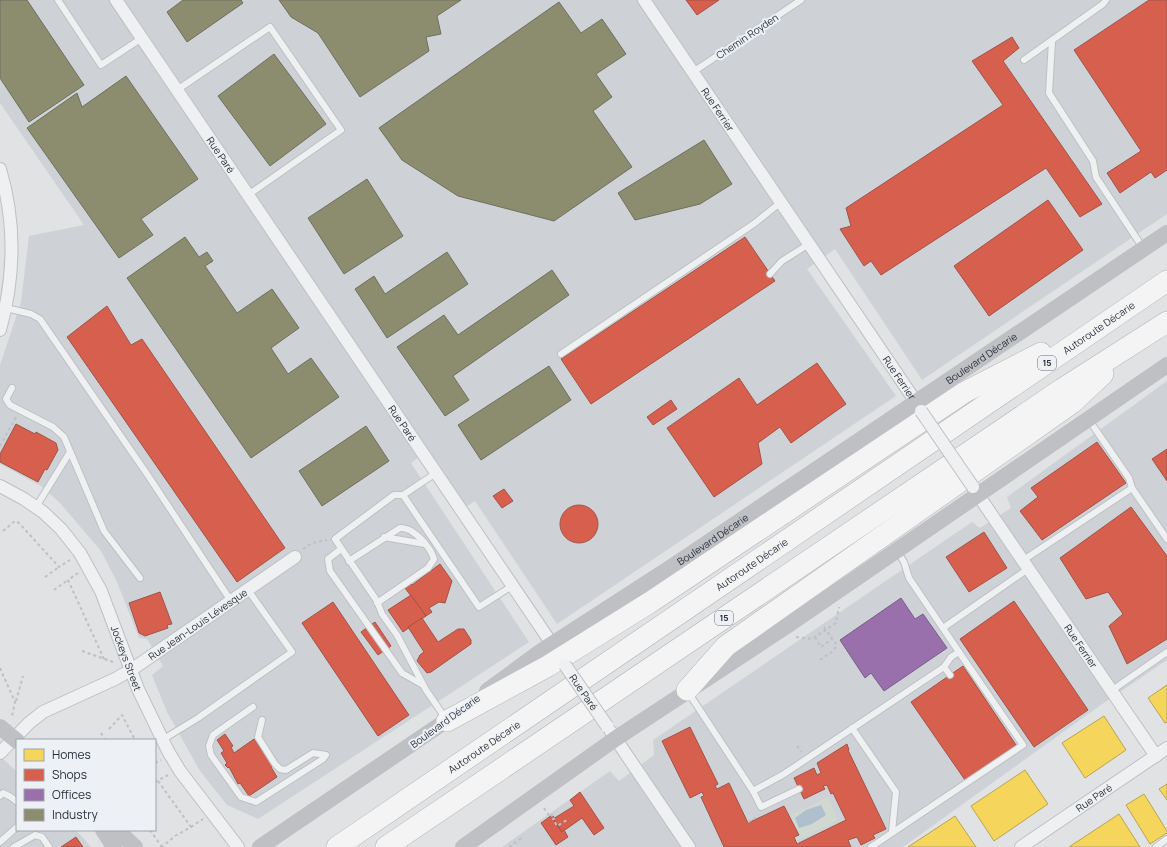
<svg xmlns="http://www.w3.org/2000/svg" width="1167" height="847" viewBox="0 0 1167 847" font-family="Manrope,sans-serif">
<rect width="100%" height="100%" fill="#e0e2e4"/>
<g fill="#ced2d7">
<path d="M0,0H1167V214L922,380L835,249L807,269L896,396L557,624L475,501L466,507L427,451L411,463L529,642L258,819L227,805L200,771L167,712L152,675L163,666L147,639L139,638L117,582L101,551L60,503L41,486L0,464V365L21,302L29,236L84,225L0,103Z"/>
<path d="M1167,381V660L1098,707L903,847H502L610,771L619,781L654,755L653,740L972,522L980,528L1011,508L1007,497Z"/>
<path d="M0,756L17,772V830H76L91,847H0Z"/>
</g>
<path fill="#d1d8d0" d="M828,797L838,820L796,841L794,837L799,834L788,816Z"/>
<path fill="#afbfce" d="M821,805L826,815L812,824L799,828L795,818L806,810Z"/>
<g fill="#f6d55c" stroke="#b8a452">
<path d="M1167,685V722L1165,723L1148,698Z"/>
<path d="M1104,716L1126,750L1085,778L1062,743Z"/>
<path d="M1025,770L1048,804L994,841L971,806Z"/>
<path d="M1167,784V800L1159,789Z"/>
<path d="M1144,794L1167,831V833L1150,844L1126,805Z"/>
<path d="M1119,814L1140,847H1069Z"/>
<path d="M955,816L976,847H908Z"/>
</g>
<g fill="#d6604d" stroke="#a25248">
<path d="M686,0H719L697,15Z"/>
<path d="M1149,0H1167V170L1155,178L1151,172L1120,193L1107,173L1141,151L1074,50Z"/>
<path d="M1012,37L1019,48L1003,61L1102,204L1080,217L1046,168L881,275L871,261L864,266L840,229L851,226L846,208L1003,105L972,61Z"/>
<path d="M1048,200L1083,250L989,316L954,266Z"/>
<path d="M745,237L775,281L591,404L561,359Z"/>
<path d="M107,306L131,345L142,339L285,548L237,582L67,337Z"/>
<path d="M817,363L846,404L791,443L780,427L758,443L762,464L714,497L667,428L739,378L757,405Z"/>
<path d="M671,400L677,409L653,425L647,417Z"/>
<path d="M16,424L35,434L36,432L56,443L58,450L47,470L45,469L38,482L0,462V454Z"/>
<path d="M1097,442L1126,483L1042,540L1020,511L1038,497L1031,488Z"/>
<path d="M1167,449V481L1152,459Z"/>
<path d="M504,489L513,501L502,508L493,496Z"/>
<circle cx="579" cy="524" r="19"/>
<path d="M1131,507L1167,556V639L1127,664L1109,626L1123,614L1108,592L1086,599L1060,558Z"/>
<path d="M984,532L1007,568L969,592L946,557Z"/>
<path d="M440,564L452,581L445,603L439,602L429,608L432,612L426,616L405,588L411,584L412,585Z"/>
<path d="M160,592L172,624L167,625L168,628L145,636L139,633L129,603Z"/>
<path d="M411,595L426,616L403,632L388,610Z"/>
<path d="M1014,601L1088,710L1034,747L960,639Z"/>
<path d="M333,602L409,715L378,736L302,623Z"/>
<path d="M422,618L438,642L458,629H464L471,640V644L431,672L427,673L417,661L420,655L424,652L408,627Z"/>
<path d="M375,622L391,646L378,655L361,632Z"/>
<path d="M963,666L1016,745L965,780L911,702Z"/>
<path d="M690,727L718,784L715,786L717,789L729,783L748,823L784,806L799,835L794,837L797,844L846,820L833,793L831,794L827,785L823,786L825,789L804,799L794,778L814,768L817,775L821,773L817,763L847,744L849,750H848L886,829L873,835L875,838L861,845L857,837L848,840L851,847H724L701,797L704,796L702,792L690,798L662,741Z"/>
<path d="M225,734L233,746L231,747L234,753L254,739L273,766L271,767L277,777L249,796L240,783L238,784L229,767L228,768L225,765L227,763L221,753L224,751L217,740Z"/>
<path d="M580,792L604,828L594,835L582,818L562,832L553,819L574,806L570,800Z"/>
<path d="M552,815L555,818L553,819L562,832L564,830L568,837L556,845L541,823Z"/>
<path d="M76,837L83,847H61Z"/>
</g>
<path fill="#9970ab" stroke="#775d8a" d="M901,598L915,619L923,614L947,648L884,691L871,673L865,678L840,640Z"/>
<g fill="#8c8c6e" stroke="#6e705f">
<path d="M0,0H27L84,85L29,122L0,78Z"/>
<path d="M183,0H241L243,3L187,42L167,12Z"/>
<path d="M279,0H461L437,16L441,34L426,37L429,51L360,97L318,33L291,17Z"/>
<path d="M559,2L581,33L602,19L626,54L596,74L612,97L593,111L632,167L554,221L458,196L402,160L379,128Z"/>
<path d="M274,54L326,124L270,166L218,96Z"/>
<path d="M126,76L198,179L141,219L153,235L119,258L27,128L77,93L82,107Z"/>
<path d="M704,140L732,184L700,204L635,220L618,193Z"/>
<path d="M367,179L403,236L344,274L308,218Z"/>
<path d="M185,237L199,257L207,252L213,261L205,266L237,313L272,289L299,328L271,348L288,374L311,358L339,397L251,458L127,278Z"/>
<path d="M447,252L468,284L387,338L355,289L374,276L385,294Z"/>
<path d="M552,270L569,295L453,376L469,400L445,416L397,347L444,315L458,335Z"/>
<path d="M549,366L571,400L481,460L458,425Z"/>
<path d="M366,426L389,461L322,506L299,471Z"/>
</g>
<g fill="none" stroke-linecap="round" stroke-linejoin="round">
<g stroke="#bec0c2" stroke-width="8">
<g id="lane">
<path d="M58,0L101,65L142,38"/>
<path d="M1052,41L1049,93L1093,161L1096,177L1143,248"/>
<path d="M1024,60L1103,4L1106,0"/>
<path d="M693,72L801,0"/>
<path d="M177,90L270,27L341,130L248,195"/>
<path d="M770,274L782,261L809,244"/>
<path d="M6,308L31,314L40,319L147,474L231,601"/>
<path d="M561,354L755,223L781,202"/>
<path d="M12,388L6,399L10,405L53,427L64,437L104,531L140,578"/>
<path d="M1089,420L1129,478L1132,488L1167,539"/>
<path d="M436,473L403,495L479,607L512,586"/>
<path d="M403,495H394L335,539L377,601L382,614L397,635L426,690L446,719"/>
<path d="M36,507L70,452"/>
<path d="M384,537L425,544"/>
<path d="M341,549L328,559L330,571L402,673L423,685"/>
<path d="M897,551L904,562L909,578L959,652L951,657L944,667"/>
<path d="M349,561L400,528C413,527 430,546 434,559L428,568L377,603"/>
<path d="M1022,561L1132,488"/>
<path d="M943,628L1028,569"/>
<path d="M1111,691L1167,652"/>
<path d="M688,692L753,791L784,774L944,667L950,675"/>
<path d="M253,707L213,735L209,746L211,755L241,797L256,802L323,759L326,755L313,753L286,770L280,769L275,764L258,737L262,720"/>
<path d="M852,728L896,792L892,832"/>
<path d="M162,740L198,718L292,652L248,590"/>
<path d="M753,791L761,807L799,789"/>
<path d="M0,796L3,793L11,797L17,802"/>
<path d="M0,842L17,827"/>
<path d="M14,847L35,835L42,837L49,847"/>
<path d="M871,847L1023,745L959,652"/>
<path d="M1156,847L1167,839"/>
</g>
</g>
<g stroke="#bec0c2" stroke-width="14">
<g id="street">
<path id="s1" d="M116,0L556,650"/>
<path id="s2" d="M644,0L920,408"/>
<path d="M0,169C16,223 15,276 0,330"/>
<path id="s3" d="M0,486L24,499L43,512L61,529L80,553L101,591L138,689L168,751L180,771L238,847"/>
<path id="s4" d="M974,489L1156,756"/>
<path d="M611,732L689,847"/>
<path id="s5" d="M0,753L29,723L43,712L115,679L131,670L295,557"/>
<path id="s6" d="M1021,847L1167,748"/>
</g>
</g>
<g stroke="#b2b5b9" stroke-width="22">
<g id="highway">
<path d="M687,690L726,646L1072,403L1103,374"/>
<path d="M447,721L548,666L649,603L965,392L1041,353"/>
<path id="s8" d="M337,847L1167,281"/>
<path d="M386,847L1062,389L1167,322"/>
</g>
</g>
<g stroke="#bec0c3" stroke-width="2" stroke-dasharray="3 3" stroke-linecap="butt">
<path d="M0,446L16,417"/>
<path d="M3,531L15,521L19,523L59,567L70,560"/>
<path d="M303,549L312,543L327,540"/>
<path d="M78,573L68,580L104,659"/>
<path d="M45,577L59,567"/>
<path d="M54,590L68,580"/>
<path d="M796,637L812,639L836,623L839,607"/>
<path d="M815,637L821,647L832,639"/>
<path d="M82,651L113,662"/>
<path d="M820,660L833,651L837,645L822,625"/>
<path d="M0,668L15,702L12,716"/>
<path d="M16,701L23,676"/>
<path d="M109,729L122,715L135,740"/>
<path d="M101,733L105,740"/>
<path d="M797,746L802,752"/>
<path d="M155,763L161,760"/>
<path d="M158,781L191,827L175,836L162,847"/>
<path d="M155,782L168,775"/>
<path d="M544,808L550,817L552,815L555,818L553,819L557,826L567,820"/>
<path d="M748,822L759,816"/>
<path d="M191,827L203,819"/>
<path d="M150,830L162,847"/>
<path d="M509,847L523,837"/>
</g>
<use href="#lane" stroke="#eff0f1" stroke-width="6"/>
<use href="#street" stroke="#eff0f1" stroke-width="12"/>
<g stroke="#bec0c4" stroke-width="16">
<path id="s7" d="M487,691L540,652L673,566L1167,233"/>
<path d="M0,727L17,741"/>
<path d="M103,830L114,847"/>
<path d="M117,830L135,847"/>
<path d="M260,847L456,714"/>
<path d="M463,847L615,739L791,623L1167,365"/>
</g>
<use href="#highway" stroke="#f4f4f5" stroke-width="21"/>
<g stroke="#bec0c2" stroke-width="14" stroke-linecap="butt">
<g id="street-bridge">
<path d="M921,411L973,487"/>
<path id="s9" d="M565,665L607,726"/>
</g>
</g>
<use href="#street-bridge" stroke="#eff0f1" stroke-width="12"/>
</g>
<g text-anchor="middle" stroke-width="4" stroke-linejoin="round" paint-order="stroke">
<g fill="#edf0f4" stroke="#636a73" stroke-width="1">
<rect x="1038" y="356" width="18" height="14" rx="3"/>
<rect x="715" y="611" width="18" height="14" rx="3"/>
</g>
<g font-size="9" font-weight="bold" fill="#28303c">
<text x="1047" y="366">15</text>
<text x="724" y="621">15</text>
</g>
<g font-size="10" fill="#28303c" stroke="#edf0f4">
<text transform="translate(747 36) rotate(-34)" y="4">Chemin Royden</text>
<text dy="4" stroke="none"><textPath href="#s2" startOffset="132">Rue Ferrier</textPath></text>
<text dy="4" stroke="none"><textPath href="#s1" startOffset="187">Rue Paré</textPath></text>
<text dy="4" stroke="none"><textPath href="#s8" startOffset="922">Autoroute Décarie</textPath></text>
<text dy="4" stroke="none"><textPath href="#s7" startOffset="596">Boulevard Décarie</textPath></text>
<text dy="4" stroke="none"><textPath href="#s2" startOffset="456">Rue Ferrier</textPath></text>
<text dy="4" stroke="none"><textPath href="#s1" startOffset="511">Rue Paré</textPath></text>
<text dy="4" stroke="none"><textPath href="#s7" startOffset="272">Boulevard Décarie</textPath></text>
<text dy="4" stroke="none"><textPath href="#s8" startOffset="502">Autoroute Décarie</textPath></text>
<text dy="4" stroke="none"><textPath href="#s5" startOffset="238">Rue Jean-Louis Lévesque</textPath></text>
<text dy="4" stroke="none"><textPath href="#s4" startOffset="190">Rue Ferrier</textPath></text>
<text dy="4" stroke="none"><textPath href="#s3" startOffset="221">Jockeys Street</textPath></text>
<text dy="4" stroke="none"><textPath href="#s9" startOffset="33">Rue Paré</textPath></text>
<text transform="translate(445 721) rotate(-36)" y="4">Boulevard Décarie</text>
<text dy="4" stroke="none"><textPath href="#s8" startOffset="178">Autoroute Décarie</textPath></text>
<text dy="4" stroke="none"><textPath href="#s6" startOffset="88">Rue Paré</textPath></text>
</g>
</g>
<rect x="16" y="739" width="140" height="92" fill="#edf0f4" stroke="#9ea3aa"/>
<rect x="24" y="749" width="20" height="12" fill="#f6d55c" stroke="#9ea3aa"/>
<text x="52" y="759" font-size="12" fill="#28303c">Homes</text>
<rect x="24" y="769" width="20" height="12" fill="#d6604d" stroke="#9ea3aa"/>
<text x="52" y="779" font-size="12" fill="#28303c">Shops</text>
<rect x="24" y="789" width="20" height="12" fill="#9970ab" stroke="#9ea3aa"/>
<text x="52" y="799" font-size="12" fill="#28303c">Offices</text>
<rect x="24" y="809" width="20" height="12" fill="#8c8c6e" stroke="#9ea3aa"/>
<text x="52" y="819" font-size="12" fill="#28303c">Industry</text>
</svg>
